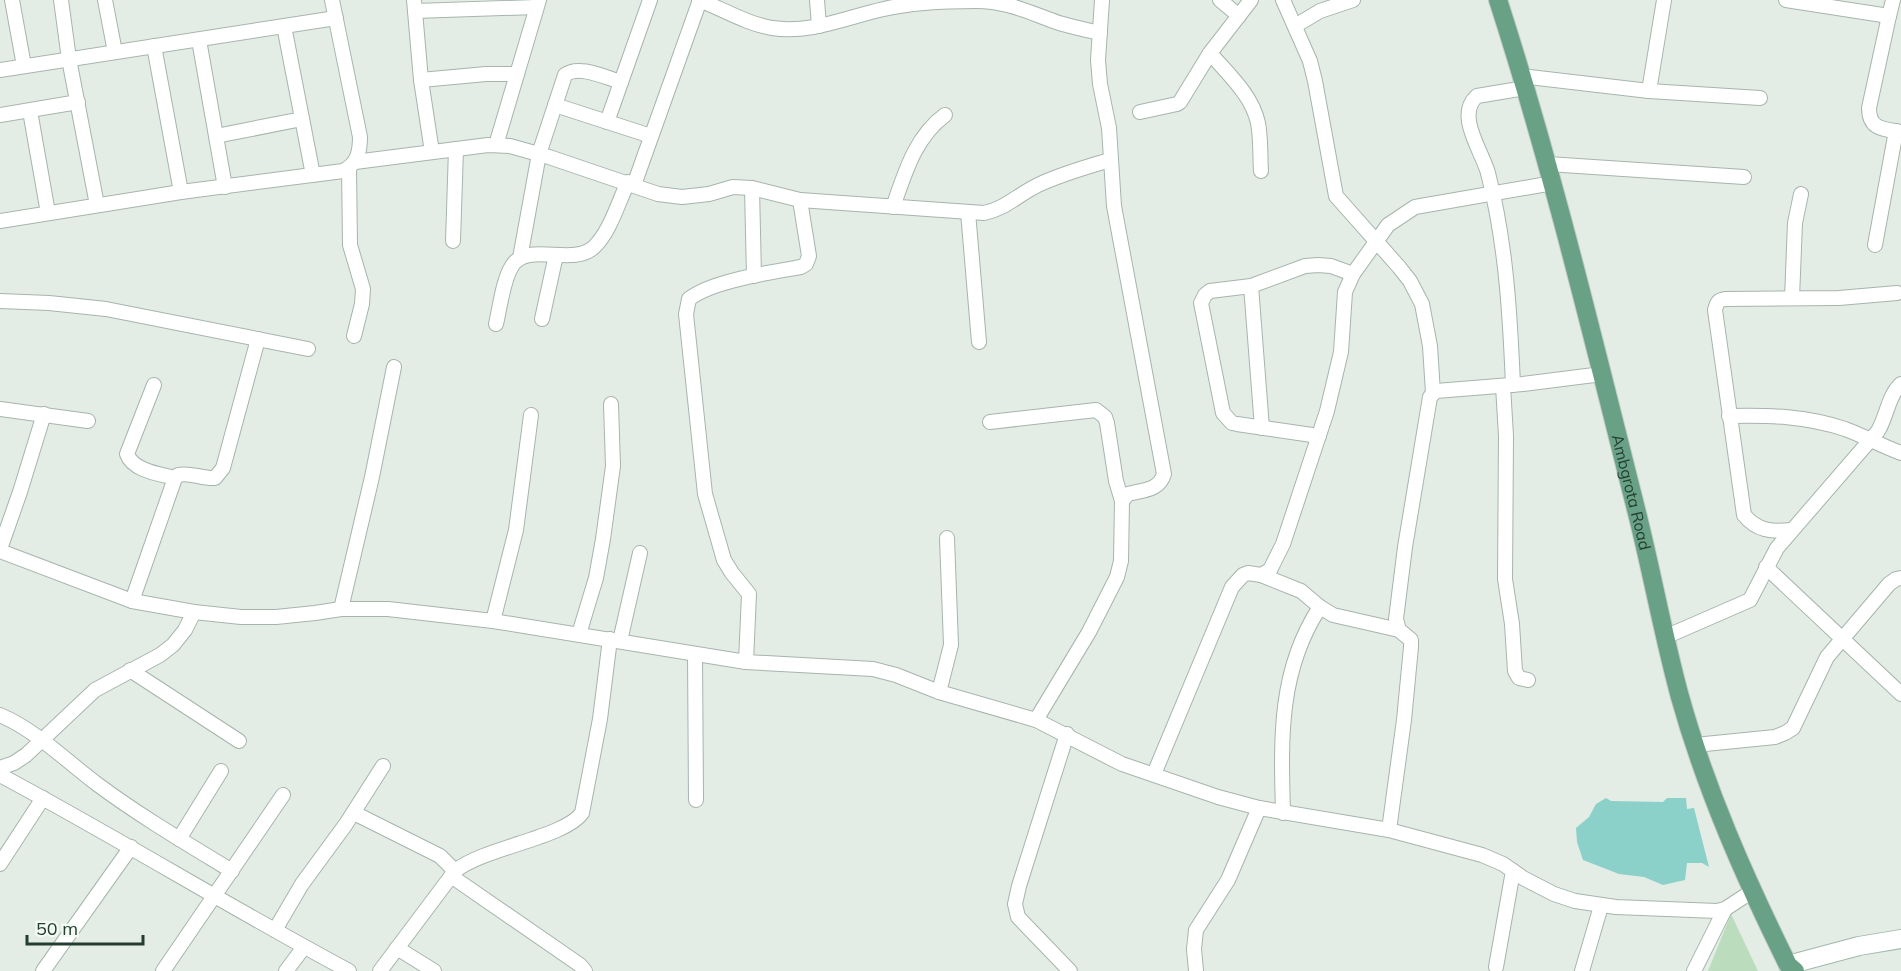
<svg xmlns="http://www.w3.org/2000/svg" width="1901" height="971" viewBox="0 0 1901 971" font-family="Mulish,sans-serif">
<rect width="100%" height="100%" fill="#e3ede6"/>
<path fill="#bcddbd" d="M1731,914L1758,971H1708Z"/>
<path fill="#8cd0ca" d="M1606,798L1611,801L1663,802L1667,798H1686L1687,809L1694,808L1709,867L1702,863H1687L1685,880L1663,885L1644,877L1619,874L1583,860L1577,842L1576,828L1589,817L1596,804Z"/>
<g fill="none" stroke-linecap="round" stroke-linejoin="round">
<g stroke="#a6b5ac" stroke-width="16">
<g id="street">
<path d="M12,0L24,66"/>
<path d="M61,0L69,59L97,205"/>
<path d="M105,0L115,52"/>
<path d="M414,0L421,80L432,152"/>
<path d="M699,0C723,9 747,24 772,28C811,34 847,17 884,9C914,2 946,1 976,1C1008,1 1030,13 1059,23C1073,27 1086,30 1100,33"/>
<path d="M817,0L819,26"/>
<path d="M1220,0L1239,16"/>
<path d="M1283,0L1310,61L1315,81L1336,196L1399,267L1410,281L1422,304L1430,346L1433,393"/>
<path d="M1786,0L1889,16L1893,0"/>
<path d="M415,11L536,7"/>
<path d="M1889,16L1869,108C1869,130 1884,129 1901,132"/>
<path d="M284,26L313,175"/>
<path d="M1295,26L1320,11L1353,0"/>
<path d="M199,40L225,187"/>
<path d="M154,46L181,192"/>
<path d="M1210,53C1228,74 1252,95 1258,123C1261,139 1260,156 1261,171"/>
<path d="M0,70L336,18"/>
<path d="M1521,76L1649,91L1760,98"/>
<path d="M421,80L486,74H517"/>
<path d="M1649,91L1664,0"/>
<path d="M555,105L651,136"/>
<path d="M30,111L48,213"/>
<path d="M1140,112L1177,104L1180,102L1210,53L1251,0"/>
<path d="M0,115L78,102"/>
<path d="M607,122L650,0"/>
<path d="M216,136L302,119"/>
<path d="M496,145L539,0"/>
<path d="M355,162L488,145L510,146L549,157L658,194L682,197L709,194L733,187L752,188L800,200L984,213C1005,209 1019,194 1038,185C1061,174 1086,167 1110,160"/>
<path d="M1548,164L1744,177"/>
<path d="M349,168L350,245L363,289L362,304L354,336"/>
<path d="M634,185L700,0"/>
<path d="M752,188L754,276"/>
<path d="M893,207C905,173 915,137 945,115"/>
<path d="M968,212L979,342"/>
<path d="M0,221L181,192L343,171C357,164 360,153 360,137L332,0"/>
<path d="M453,241L456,149"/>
<path d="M1875,245L1896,131"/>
<path d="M520,258L539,154L565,75C579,64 606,78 621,82"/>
<path d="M1251,286L1262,428"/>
<path d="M1792,298L1795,223L1801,194"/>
<path d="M0,301L49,303L106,309L308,349"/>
<path d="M542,319L556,255"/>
<path d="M496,324C500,307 503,280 512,266C527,241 573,267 594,247C610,232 618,203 628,182"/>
<path d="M154,385L127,454C133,471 160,474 175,478"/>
<path d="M1513,385C1510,314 1506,243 1488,173C1482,151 1455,115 1477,96L1525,88"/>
<path d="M1503,386L1506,436L1505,579L1512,624L1515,671L1519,678L1528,680"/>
<path d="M0,409L88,421"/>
<path d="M1729,416C1769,415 1806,416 1845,429C1864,436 1882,446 1901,453"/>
<path d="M990,422L1096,410L1105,417L1107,423L1116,481L1122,501"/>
<path d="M1319,436L1237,424L1232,423L1223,413L1201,303L1205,295L1210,291L1251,286L1305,266L1318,265L1331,266L1353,274"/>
<path d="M1791,530C1772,532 1757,531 1744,515L1715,310C1717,302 1718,300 1726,299L1839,298L1897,293"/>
<path d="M0,549L20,492L44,414"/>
<path d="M0,551L132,601L194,612L241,617H276L315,613L341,609H388L493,621L746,662L873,669L896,675L939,692L1036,720L1122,764L1218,797L1259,808L1389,830L1482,855L1503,864L1523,878L1554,894L1575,901L1616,907L1717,911L1725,909L1751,892"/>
<path d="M1766,567L1901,694"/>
<path d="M1261,575L1301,591L1320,607L1333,615L1399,630"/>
<path d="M132,601L175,478L178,475C191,472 202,479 215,478L223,468L258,339"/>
<path d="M341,609L372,477L394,367"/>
<path d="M493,621L516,530L531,415"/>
<path d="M579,634L596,578L603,539L613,466L611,404"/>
<path d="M1665,637L1750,600L1777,548L1878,431C1887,416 1888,396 1901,384"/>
<path d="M620,641L640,553"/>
<path d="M695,654L696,800"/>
<path d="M746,662L749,594L732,573L724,560L705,494L686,314L689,299C711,281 772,272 801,267L806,264L809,256L800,200"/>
<path d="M130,670L239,741"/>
<path d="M939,692L951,645L947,538"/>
<path d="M0,715C37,731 65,760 97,784C140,816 186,843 232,871"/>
<path d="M1036,720L1089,632L1117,577L1121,561L1122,501L1128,494C1142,490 1159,491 1164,474L1114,206L1109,128L1100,84L1098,60L1102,0"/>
<path d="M1067,734L1019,886L1015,904L1018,917L1070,971"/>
<path d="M1695,745L1775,737L1785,733L1793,728L1827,657L1889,584L1896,579L1901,578"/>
<path d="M0,768L14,763L26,755L95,690L160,655L173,645L185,630L194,612"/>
<path d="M1154,774L1232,587L1243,575L1248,573L1261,575L1270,570L1283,544L1327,411L1341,352L1345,292L1353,274L1388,225L1415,207L1553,183"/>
<path d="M0,775C118,838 231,908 349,971"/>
<path d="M354,813L440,856L455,871"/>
<path d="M1283,813C1281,740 1278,671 1320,607"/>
<path d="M1389,830L1404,720L1411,647V640L1399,630L1396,619L1405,547L1430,397L1436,391L1523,384L1602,374"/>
<path d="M179,839L221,771"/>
<path d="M0,864L43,798"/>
<path d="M451,876L580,965L585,971"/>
<path d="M275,930L302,884L346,824L383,766"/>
<path d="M397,948L434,971"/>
<path d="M1496,967L1513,871"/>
<path d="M43,971L131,847"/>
<path d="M163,971L283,795"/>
<path d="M286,971L304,947"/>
<path d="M380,971L455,871C485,847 564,838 582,813L600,719L610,639"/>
<path d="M1196,971L1194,949L1196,930L1228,880L1259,808"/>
<path d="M1582,971L1601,906"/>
<path d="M1694,971L1725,909"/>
</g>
</g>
<g stroke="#a1b8ab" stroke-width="20">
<path id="secondary" d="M1788,965L1859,946L1901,939"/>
</g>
<g stroke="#c1c9c5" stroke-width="20">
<g id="primary">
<path id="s1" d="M1498,0C1552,167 1593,339 1636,509C1652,572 1663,635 1680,697C1706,790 1745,878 1788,965L1795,971"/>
</g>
</g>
<use href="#street" stroke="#fff" stroke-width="14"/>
<use href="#secondary" stroke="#fff" stroke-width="18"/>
<use href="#primary" stroke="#68a185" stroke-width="18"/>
</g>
<g text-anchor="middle" stroke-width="4.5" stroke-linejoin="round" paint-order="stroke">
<g font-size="16" fill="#233e30" stroke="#f3f9f5">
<text dy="6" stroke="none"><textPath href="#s1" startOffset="510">Ambgrota Road</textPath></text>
</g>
</g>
<path d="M27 935v9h116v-9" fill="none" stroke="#233e30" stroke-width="3"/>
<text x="36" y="935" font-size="18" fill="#233e30" stroke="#f3f9f5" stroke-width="4.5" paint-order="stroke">50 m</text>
</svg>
